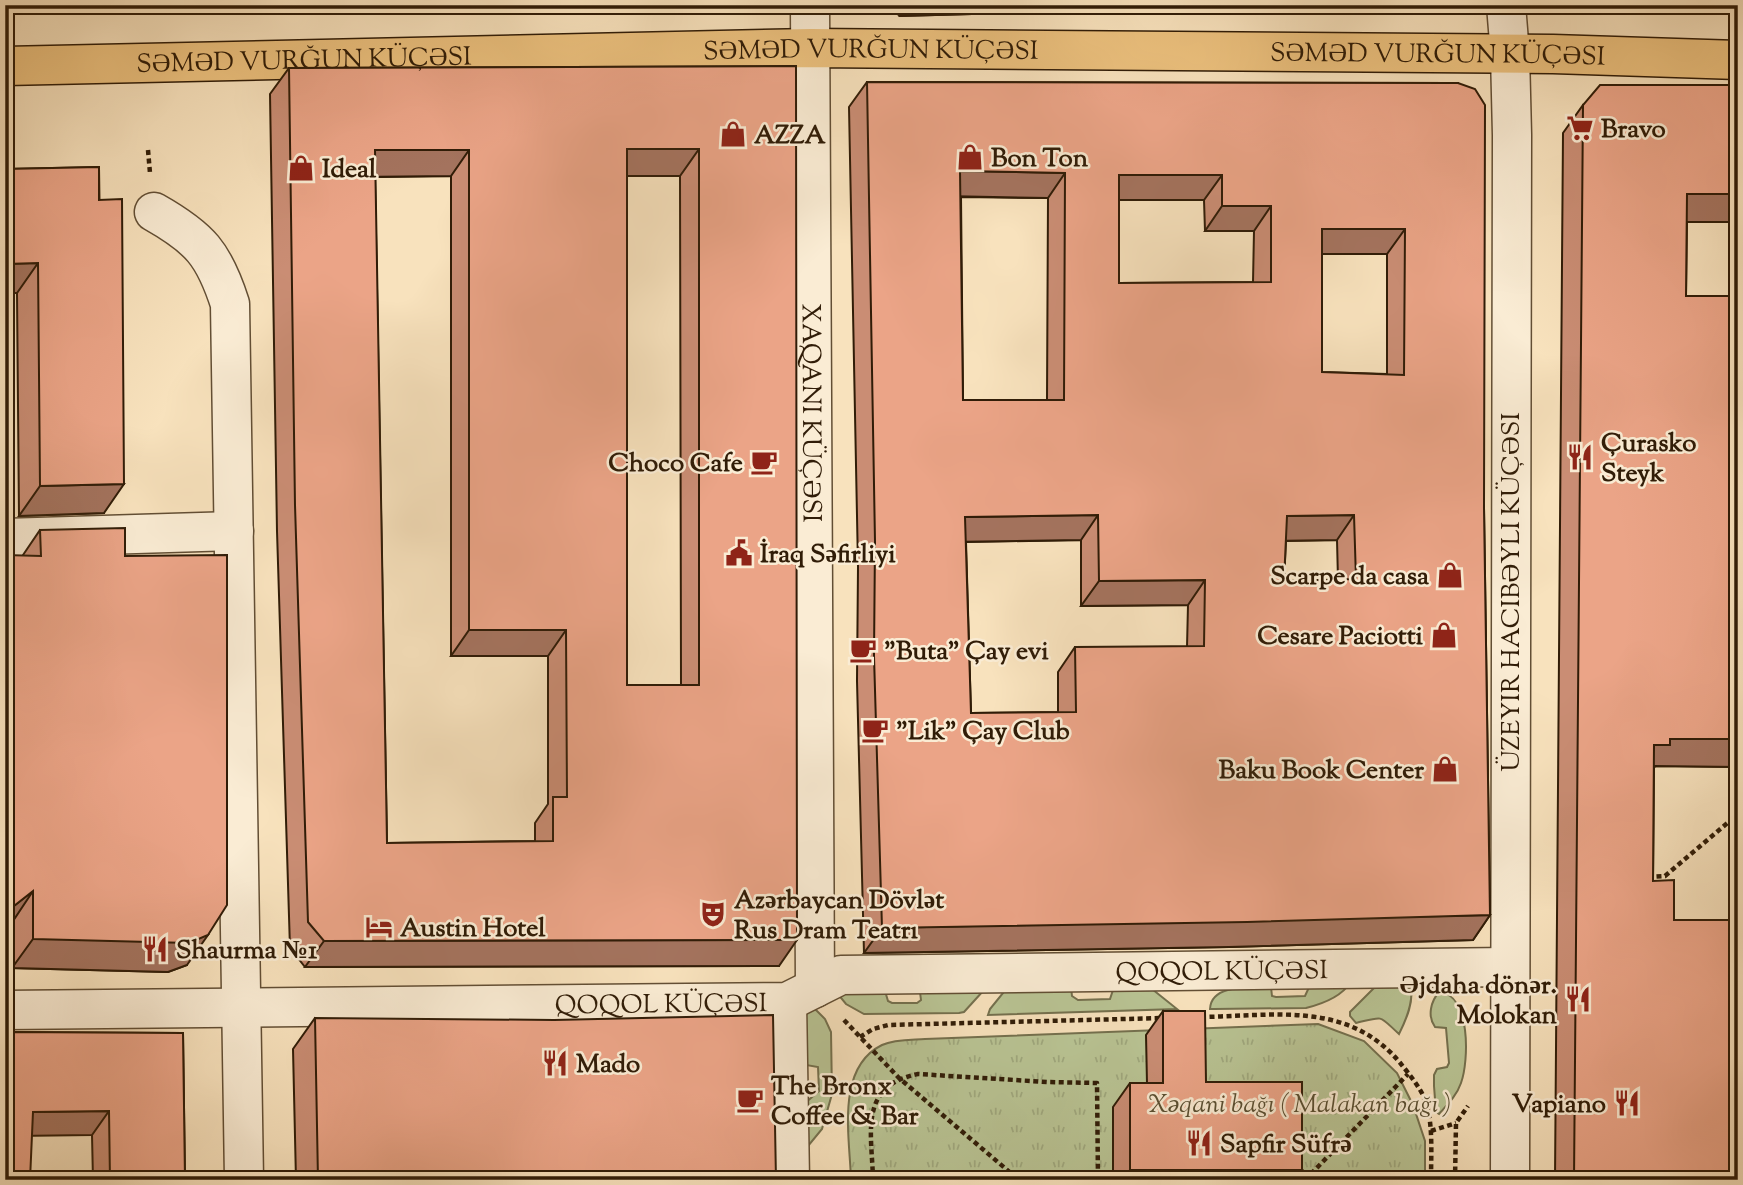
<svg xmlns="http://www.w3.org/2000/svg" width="1743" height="1185" viewBox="0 0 1743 1185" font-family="'Sorts Mill Goudy',serif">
<defs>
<pattern id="park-tufts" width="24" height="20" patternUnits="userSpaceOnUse" patternTransform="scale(1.75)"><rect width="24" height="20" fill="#b9c494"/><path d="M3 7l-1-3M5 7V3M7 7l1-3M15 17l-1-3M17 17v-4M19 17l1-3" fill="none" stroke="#9fa87e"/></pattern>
</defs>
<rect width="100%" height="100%" fill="#f8e2bd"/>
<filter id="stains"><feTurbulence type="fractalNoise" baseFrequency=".00286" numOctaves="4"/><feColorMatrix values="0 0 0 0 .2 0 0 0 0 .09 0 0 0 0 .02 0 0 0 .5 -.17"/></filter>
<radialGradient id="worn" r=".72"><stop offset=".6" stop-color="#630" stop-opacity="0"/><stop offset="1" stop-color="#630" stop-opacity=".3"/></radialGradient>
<g fill="#b9c494" stroke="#74704e" stroke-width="2">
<path d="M1311,983H1350C1341,997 1322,1004 1306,1008L1214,1009H1210C1211,983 1252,988 1271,987L1272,996L1276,997L1305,996Z"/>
<path d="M1147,985L1177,1009L988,1015L990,1009L1007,988L1071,987L1072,996L1078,1000L1110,999L1114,987Z"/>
<path d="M1377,985H1410C1415,1000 1406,1020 1399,1034C1378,1015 1385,1016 1356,1023L1350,1016V1012Z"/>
<path d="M832,987L885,991L888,1001L892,1003H917L921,1000L920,992L984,990L964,1012L959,1013L864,1014L846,1004Z"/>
<path d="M1439,992C1471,994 1469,1061 1461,1083C1457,1095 1448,1104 1439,1114L1436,1112L1434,1086V1075L1437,1069L1447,1067L1449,1063L1446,1028L1435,1027C1427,1016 1431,1001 1439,992Z"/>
<path d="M803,1007L814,1008L825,1019L831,1032L832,1094L822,1129L804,1151V1104L819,1091L818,1067L806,1065Z"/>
</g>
<path fill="url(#park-tufts)" stroke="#74704e" stroke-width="2" d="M1318,1024L1364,1041L1397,1073L1413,1105L1425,1141V1180H851C850,1138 835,1068 882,1045C895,1039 912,1040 925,1039Z"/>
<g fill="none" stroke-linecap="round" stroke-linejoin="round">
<g stroke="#624e34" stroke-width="41">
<g id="minor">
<path id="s1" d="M810,5L815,988"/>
<path d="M1506,5L1510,54L1512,135L1510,1180"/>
<path d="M154,212C200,238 214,254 230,304L244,1180"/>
<path d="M5,538L234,531"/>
<path d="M787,1002L790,1180"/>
<path id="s2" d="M5,1010L787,1002L841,975L1509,967"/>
</g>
</g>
<g stroke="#301c07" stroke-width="41">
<g id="major">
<path id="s3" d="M5,66L811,48L1553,54L1738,60"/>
</g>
</g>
<g stroke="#301c07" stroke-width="4.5" stroke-dasharray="5 3.5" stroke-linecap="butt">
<path d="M144,5L145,14"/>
<path d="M148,150L150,173"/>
<path d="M1648,877L1665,876L1738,814"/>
<path d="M1201,1017C1274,1016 1349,1000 1401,1064C1410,1075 1423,1091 1427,1105C1433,1129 1431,1155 1431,1180"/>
<path d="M844,1020L899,1078L1019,1180"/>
<path d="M860,1037L873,1029L888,1025L1164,1018"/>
<path d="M1431,1131L1456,1123"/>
<path d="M873,1180C872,1132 858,1086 918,1074L1047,1082L1097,1083L1098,1180"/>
<path d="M1305,1180L1408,1074"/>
<path d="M1455,1180L1456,1123L1468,1106"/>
</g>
<use href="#minor" stroke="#faecd4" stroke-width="38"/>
<use href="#major" stroke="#ecc17e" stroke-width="38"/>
</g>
<g fill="#ca8d74" stroke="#301c07" stroke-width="2" fill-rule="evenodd">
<path d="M886,5H1286L900,16Z"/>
<path d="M796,66L779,966L305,967L290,948L277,531L270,94L289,68ZM451,176V656H548V804L535,823V841L387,843L375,177ZM627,176H680L681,685H627Z"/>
<path d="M867,82L1458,83L1484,508L1490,915L1473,940L1229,947L864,953L857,681L858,567L849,107ZM961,197L1048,198L1047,400H963ZM1119,200H1204L1205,231H1254L1253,282L1119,283ZM1322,254H1387V374L1322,372ZM1081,540V606L1188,605L1187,647H1075L1058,672V712L971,713L966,542ZM1337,540L1338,580L1284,581L1286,541Z"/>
<path d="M1583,105L1732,222H1687L1686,296H1738V767L1655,766L1654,768L1653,881L1674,920H1737L1738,859V1180H1555L1563,133Z"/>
<path d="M99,167L104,513L19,516L17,293H5V169Z"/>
<path d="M40,530L125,556L187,965L168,972L12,968L13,921L23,555Z"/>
<path d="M1163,1011L1206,1082L1295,1180H1113V1107L1130,1083H1147L1146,1035Z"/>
<path d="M315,1018L776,1180H296L293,1049Z"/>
<path d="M5,1032L183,1033L185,1180H93L92,1135Z"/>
</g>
<g fill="#a4735e" stroke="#301c07" stroke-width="2">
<path d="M907,5H1286L900,16Z"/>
<path d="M1575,5H1738V13L1575,6Z"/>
<path d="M627,149H699L680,176H608Z"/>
<path d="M375,150H469L451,176L356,177Z"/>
<path d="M960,171L1065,173L1048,198L943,196Z"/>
<path d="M1119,175H1222L1204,200H1102Z"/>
<path d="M1687,194H1738V213L1732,222H1668Z"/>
<path d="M1222,206H1271L1254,231H1205Z"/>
<path d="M1322,229H1405L1387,254H1305Z"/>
<path d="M38,263L17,293H5V264Z"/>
<path d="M124,484L104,513L19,516L40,486Z"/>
<path d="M1098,515L1081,540L947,542L965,517Z"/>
<path d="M1354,515L1337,540L1269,541L1287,516Z"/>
<path d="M1205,580L1188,605L1081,606L1099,581Z"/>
<path d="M469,630H566L548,656H451Z"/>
<path d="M1670,739H1738V767L1655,766L1650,773L1654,745Z"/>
<path d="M33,891L13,921L5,926V913Z"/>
<path d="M1490,915L1473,940L1229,947L864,953L882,928Z"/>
<path d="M208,935L187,965L168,972L12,968L33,939Z"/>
<path d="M797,940L779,966L305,967L324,941Z"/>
<path d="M109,1111L92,1135L16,1136L33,1112Z"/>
<path d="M1130,1170H1302L1295,1180H1123Z"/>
</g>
<g fill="#eba487" stroke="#301c07" stroke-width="2" fill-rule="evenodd">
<path d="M796,66L797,940L324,941L308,922L295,505L289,68ZM627,149H699V685H627ZM375,150H469V630H566L567,797H553V841L387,843Z"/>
<path d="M867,82L1458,83L1475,89L1485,105L1484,508L1490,915L1247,922L882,928L874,656L875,542ZM960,171L1065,173L1064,400H963ZM1119,175H1222V206H1271V282L1119,283ZM1322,229H1405L1404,375L1322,372ZM1098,515L1099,581L1205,580L1204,646L1075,647L1076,712L971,713L965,517ZM1354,515L1356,579L1284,581L1287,516Z"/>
<path d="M1600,85H1738V194H1687L1686,296H1738V739H1670V745H1654L1653,881L1674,880V920H1738V1180H1574L1583,105Z"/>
<path d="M99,167V200L122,199L124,484L40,486L38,263L5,264V169Z"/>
<path d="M125,528V556L227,555V905L208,935L189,943L33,939V891L5,913V555L41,556L40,530Z"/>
<path d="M1163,1011H1205L1206,1082H1302V1170H1130V1083H1163Z"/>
<path d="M773,1015L776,1180H318L315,1018L554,1020Z"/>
<path d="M5,1032L183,1033L185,1180H110L109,1111L33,1112L30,1180H5Z"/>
</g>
<defs>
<g id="supermarket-bare" transform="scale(2.1)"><path d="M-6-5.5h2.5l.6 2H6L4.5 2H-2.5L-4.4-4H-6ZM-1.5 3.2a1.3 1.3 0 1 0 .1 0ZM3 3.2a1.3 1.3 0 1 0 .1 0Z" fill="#8f2418" stroke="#faecd4" stroke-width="2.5" paint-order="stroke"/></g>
<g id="shop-bare" transform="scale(2.1)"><path d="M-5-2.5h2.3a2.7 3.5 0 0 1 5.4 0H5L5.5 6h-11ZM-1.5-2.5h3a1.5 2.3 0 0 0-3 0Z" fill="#8f2418" stroke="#faecd4" stroke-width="2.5" paint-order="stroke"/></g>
<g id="restaurant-bare" transform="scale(2.1)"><path d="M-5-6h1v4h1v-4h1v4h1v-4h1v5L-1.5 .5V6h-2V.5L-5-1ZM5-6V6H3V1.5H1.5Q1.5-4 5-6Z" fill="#8f2418" stroke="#faecd4" stroke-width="2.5" paint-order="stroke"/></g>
<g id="cafe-bare" transform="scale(2.1)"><path d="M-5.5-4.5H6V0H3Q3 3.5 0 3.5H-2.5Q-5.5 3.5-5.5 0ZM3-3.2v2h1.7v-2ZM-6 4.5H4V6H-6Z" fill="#8f2418" stroke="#faecd4" stroke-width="2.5" paint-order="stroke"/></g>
<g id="civic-bare" transform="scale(2.1)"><path d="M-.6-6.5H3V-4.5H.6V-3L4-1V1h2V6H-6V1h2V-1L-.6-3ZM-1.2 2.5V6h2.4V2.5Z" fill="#8f2418" stroke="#faecd4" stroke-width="2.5" paint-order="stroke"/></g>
<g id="theatre-bare" transform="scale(2.1)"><path d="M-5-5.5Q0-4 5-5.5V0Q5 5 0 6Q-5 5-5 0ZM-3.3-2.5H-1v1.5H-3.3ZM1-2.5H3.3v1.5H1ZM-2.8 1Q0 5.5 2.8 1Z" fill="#8f2418" stroke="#faecd4" stroke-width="2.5" paint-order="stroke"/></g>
<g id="hotel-bare" transform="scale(2.1)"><path d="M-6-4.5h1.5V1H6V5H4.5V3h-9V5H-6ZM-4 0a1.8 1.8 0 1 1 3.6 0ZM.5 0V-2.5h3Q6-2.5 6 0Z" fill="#8f2418" stroke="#faecd4" stroke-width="2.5" paint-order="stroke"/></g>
</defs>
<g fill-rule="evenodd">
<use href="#supermarket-bare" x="1580" y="128"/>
<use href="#shop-bare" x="733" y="134"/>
<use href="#shop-bare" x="970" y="157"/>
<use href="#shop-bare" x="301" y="168"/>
<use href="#restaurant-bare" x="1580" y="457"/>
<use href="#cafe-bare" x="764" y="462"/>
<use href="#civic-bare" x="739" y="553"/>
<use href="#shop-bare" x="1450" y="575"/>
<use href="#shop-bare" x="1444" y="635"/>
<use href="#cafe-bare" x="863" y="650"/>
<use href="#cafe-bare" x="875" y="730"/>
<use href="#shop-bare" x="1445" y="769"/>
<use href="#theatre-bare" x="713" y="914"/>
<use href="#hotel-bare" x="379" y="927"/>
<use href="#restaurant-bare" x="155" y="949"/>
<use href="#restaurant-bare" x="1578" y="999"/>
<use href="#restaurant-bare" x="555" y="1063"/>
<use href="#cafe-bare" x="750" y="1100"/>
<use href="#restaurant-bare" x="1627" y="1103"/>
<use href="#restaurant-bare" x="1199" y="1143"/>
</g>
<g text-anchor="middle" stroke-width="5" stroke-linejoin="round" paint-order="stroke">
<g font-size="26" fill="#301c07" stroke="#faecd4">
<text dy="9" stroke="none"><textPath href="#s3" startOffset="866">SƏMƏD VURĞUN KÜÇƏSI</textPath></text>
<text dy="9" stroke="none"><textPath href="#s3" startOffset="1433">SƏMƏD VURĞUN KÜÇƏSI</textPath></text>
<text dy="9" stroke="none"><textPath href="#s3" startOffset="299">SƏMƏD VURĞUN KÜÇƏSI</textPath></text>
<text dy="9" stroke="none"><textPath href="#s1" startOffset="408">XAQANI KÜÇƏSI</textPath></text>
<text transform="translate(1510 592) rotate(-90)" y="9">ÜZEYIR HACIBƏYLI KÜÇƏSI</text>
<text dy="9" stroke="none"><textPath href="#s2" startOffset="1223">QOQOL KÜÇƏSI</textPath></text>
<text dy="9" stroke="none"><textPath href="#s2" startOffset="656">QOQOL KÜÇƏSI</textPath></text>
</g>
<g font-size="26" font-weight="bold" fill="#301c07" stroke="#faecd4" text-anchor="start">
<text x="1601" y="137">Bravo</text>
<text x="754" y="143">AZZA</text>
<text x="991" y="166">Bon Ton</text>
<text x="322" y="177">Ideal</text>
<text x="1601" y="451">Çurasko<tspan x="1601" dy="30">Steyk</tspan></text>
<text x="743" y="471" text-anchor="end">Choco Cafe</text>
<text x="760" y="562">İraq Səfirliyi</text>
<text x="1429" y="584" text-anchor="end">Scarpe da casa</text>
<text x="1423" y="644" text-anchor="end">Cesare Paciotti</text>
<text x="884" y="659">"Buta" Çay evi</text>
<text x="896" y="739">"Lik" Çay Club</text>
<text x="1424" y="778" text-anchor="end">Baku Book Center</text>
<text x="734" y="908">Azərbaycan Dövlət<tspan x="734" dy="30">Rus Dram Teatrı</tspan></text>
<text x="400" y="936">Austin Hotel</text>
<text x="176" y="958">Shaurma №1</text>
<text x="1557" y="993" text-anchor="end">Əjdaha dönər.<tspan x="1557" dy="30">Molokan</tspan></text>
<text x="576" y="1072">Mado</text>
<text x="771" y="1094">The Bronx<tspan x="771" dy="30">Coffee &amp; Bar</tspan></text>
<text x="1606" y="1112" text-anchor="end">Vapiano</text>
<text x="1220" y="1152">Sapfir Süfrə</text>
</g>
<g font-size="26" font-style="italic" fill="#594e31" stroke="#faecd4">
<text x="1300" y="1112">Xəqani bağı ( Malakan bağı )</text>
</g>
</g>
<rect width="1743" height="1185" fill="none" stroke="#f8e2bd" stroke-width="28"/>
<rect x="7" y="7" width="1729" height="1171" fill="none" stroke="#301c07" stroke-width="3.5"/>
<rect x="14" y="14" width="1715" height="1157" fill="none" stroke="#301c07" stroke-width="2"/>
<rect width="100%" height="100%" filter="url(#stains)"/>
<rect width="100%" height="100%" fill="url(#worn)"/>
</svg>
